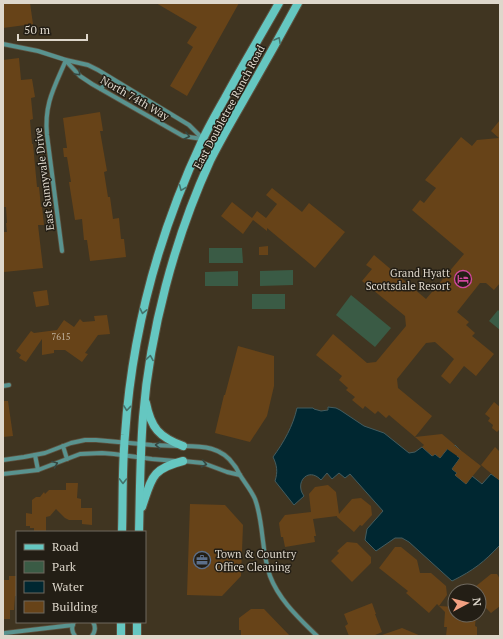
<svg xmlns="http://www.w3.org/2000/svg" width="503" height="639" viewBox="0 0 503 639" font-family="'PT Serif',serif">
<rect width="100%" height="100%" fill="#403521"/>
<g fill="#3a5b45">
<path d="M209,248H242L243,263H209Z"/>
<path d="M293,270V285L260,286V271Z"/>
<path d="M238,271V286H205V272Z"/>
<rect x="252" y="294" width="33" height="15"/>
<path d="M351,295L391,328L375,347L336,315Z"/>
<path d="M498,310L500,312V330L489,321Z"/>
</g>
<path fill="#002731" stroke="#435c5f" d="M328,407L336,408L340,410L364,426L384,433L409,453L415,452L422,447L432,456L435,454L440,458L448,448L451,450L455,445L461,451L457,456L460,458L452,469L457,473L455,475L466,484L472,476L482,484L491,474L500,480V545C484,562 474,570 452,581L409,542L402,538H395L376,551L365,540L367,529L383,511L350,474L345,478L339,473L332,479L327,473L321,480C308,466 294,483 304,496L294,505L275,481C278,472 277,465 273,457C284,442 293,426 297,408H313L314,409L321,411L328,410Z"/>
<g fill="#674318">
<path d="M3,3H30L33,24L3,28Z"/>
<path d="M156,3H239L187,96L170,86L193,47L187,43L197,27Z"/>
<path d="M19,58L21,80L32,79L35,97L31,98L33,119L30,120L32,144H33L37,187H39L41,207H42L44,225H38L43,268L4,272L3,232H7L6,223H7L6,207H4L3,199V60Z"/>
<path d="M100,112L103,131H100L107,171L104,172L108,197H110L113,219L119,218L121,239H124L126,257L90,261L87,240H84L82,219L75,220L69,182H71L67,157H64L63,148H67L63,118Z"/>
<path d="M500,120V283L494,290L486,283H480L457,312L469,322L466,325L475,333L472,336L494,354L476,376L464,366L450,384L441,376L454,359L435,342L426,343L397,379L398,388L432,416L415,437L389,415L386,418L378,411L375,414L365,406L363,409L352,400L355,397L346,390L348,388L339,380L342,376L316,355L333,334L367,363L376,362L406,326L405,316L362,281L372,269L366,265L374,255L426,299L464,254L412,210L420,200L424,203L436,188L425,180L461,137L472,146L477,140L499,138L491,131Z"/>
<path d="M272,188L302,212L309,203L345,232L315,268L267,228V231L253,220L243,234L221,216L232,202L252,218L257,211L266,218L277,204L266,195Z"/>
<path d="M268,246V255H259V247Z"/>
<path d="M47,290L49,305L36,307L33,292Z"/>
<path d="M107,315L110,334L98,335L85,353L88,354L82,362L65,350H54V353L42,355V339L26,362L19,358L21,355L16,351L31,331L34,333L57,330L64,320L74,327L80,319L83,322L95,321L94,316Z"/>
<path d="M238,346L274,356V386L267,416L250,442L215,433L224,395H225Z"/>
<path d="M3,401H8L13,436L3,437Z"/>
<path d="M494,402L500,407V431L499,430L497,432L492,428L493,425L488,421L490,418L485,414Z"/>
<path d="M442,434L455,445H454L481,466L466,484L455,475L457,473L452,469L460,458L447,449L440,458L435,454L433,456L422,447L424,445L415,437Z"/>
<path d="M495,447L500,452V481L481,465Z"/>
<path d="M66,483H78L77,498L81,499V508H92V525L82,524V520H69L65,518L56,509L50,516L46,517V532L34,531V528H30V526H26V513L32,514V500L36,497H40L44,492L45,494L49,490H66Z"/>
<path d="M328,485L336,492L339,514L352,499L361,498L371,506L372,515L362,526L360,525L354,532L337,517V516L313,519L316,536H314L315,542L285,547L283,537H281L279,523L285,515L311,512L309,494L315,487Z"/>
<path d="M190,504L225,505L243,525L241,576L222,596L187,595Z"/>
<path d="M347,542L357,543L371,557V563L352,582L331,561L339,553L337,551Z"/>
<path d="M395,547H401L417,560L420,573H431L446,586L447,595L439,606L455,607V615H476L475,626L477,627V636H446L447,627H444L445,612L437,604L429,613L406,593L408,591L379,568Z"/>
<path d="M491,574H497L500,579V606L491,613L484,606L482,607L479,603V591H470Z"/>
<path d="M9,576H17V596H15L14,610H10V619H3V580H9Z"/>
<path d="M372,603L376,614H375L382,632L373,636H349L345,626L348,624L344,614Z"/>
<path d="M251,609H264L290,636H241V630H239V618Z"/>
<path d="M402,628L421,636H382V635Z"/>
</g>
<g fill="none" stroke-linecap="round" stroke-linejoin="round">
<g stroke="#5c5240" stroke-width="5.5">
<g id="street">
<path d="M3,44L38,51L66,60L88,65L98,70L189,125L203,139L217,147"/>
<path d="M66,61L80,76L92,84L183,136L202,139"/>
<path d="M101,89L109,77"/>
<path d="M62,251L47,135C44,104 54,88 66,60"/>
<path d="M3,386L9,385"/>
<path d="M63,446L67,459"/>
<path d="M183,446C203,446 222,447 234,465C237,468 238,472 240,475C245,483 251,490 255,499C264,523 261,551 270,576C279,600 299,618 317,636"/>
<path d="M35,455L38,470"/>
<path d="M3,460L24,457L45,453L71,443L85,440H96L152,445L176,446"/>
<path d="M183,461L203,463L227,472L240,475"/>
<path d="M3,474L38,470L80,454L102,453L114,454L152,459L176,461"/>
<path d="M74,622C71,627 72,632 75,636"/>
<path d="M4,636L5,633L73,625"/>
<path d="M92,636C95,632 96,627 93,622"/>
</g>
</g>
<g stroke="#5c5240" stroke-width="10">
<g id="secondary">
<path d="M146,403C151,428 159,437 183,446"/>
<path d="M142,507C152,478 151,469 183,461"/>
<path d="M122,532C123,500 122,467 125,435C132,331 158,235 202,141C209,126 217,112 225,98C242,66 261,35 279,3"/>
<path d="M139,532C140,494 140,455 143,417C150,331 174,240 210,161C220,141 231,122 242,103C261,70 280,36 298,3"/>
<path d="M121,636V622"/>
<path d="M137,636V622"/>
</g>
</g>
<use href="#street" stroke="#59938f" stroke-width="4"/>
<use href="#secondary" stroke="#65c7c1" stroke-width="8"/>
</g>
<defs><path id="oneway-chevron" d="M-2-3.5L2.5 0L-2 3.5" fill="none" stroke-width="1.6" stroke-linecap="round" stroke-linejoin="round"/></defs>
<g stroke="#44726b">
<use href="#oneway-chevron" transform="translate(278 40) rotate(-61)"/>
<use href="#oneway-chevron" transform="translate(182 188) rotate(112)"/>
<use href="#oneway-chevron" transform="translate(143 311) rotate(102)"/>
<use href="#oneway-chevron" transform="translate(150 358) rotate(-81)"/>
<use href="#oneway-chevron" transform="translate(127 408) rotate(96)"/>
<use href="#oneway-chevron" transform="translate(123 481) rotate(91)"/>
</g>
<g stroke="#364740">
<use href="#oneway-chevron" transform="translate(78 73) rotate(45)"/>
<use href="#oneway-chevron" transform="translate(187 136) rotate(14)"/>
<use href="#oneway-chevron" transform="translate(158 445) rotate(-178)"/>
<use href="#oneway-chevron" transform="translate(55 464) rotate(-21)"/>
<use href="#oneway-chevron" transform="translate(204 464) rotate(13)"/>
</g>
<defs>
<g id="hotel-ring" transform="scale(0.9)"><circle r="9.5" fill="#231e15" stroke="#d1479c" stroke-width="1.5"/><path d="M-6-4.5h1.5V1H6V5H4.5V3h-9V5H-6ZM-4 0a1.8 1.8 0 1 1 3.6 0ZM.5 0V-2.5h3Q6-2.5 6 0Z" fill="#d1479c"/></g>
<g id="office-ring" transform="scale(0.9)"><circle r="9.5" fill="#231e15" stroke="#5c6f8a" stroke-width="1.5"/><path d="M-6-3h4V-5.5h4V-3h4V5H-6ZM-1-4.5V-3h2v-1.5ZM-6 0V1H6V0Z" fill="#5c6f8a"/></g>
</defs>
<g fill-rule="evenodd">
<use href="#hotel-ring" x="463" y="279"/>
<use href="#office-ring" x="202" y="560"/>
</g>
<g text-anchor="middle" stroke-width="3" stroke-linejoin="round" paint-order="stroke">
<g font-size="9" fill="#c0b29e">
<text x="61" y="340">7615</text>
</g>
<g font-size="11" fill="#ded7cb" stroke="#231e15">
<text transform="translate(135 98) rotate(30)" y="4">North 74th Way</text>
<text transform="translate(229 107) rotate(-62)" y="4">East Doubletree Ranch Road</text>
<text transform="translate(44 179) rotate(-97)" y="4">East Sunnyvale Drive</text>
</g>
<g font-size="11" fill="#ded7cb" stroke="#231e15" text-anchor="end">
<text x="450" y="277">Grand Hyatt<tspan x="450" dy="13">Scottsdale Resort</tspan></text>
<text x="215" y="558" text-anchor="start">Town &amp; Country<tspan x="215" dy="13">Office Cleaning</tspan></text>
</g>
</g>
<rect width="503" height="639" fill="none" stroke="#ded7cb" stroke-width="8"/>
<rect x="16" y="531" width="130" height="92" fill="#231e15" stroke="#6e685e"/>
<rect x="24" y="544" width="20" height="6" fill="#65c7c1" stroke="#6e685e"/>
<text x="52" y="551" font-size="12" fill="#ded7cb">Road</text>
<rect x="24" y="561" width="20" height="12" fill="#3a5b45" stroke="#6e685e"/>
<text x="52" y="571" font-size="12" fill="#ded7cb">Park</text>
<rect x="24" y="581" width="20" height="12" fill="#002731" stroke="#6e685e"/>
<text x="52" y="591" font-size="12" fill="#ded7cb">Water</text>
<rect x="24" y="601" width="20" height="12" fill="#674318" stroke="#6e685e"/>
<text x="52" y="611" font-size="12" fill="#ded7cb">Building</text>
<g transform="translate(467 603) rotate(83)"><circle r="19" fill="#231e15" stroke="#6e685e"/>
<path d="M0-3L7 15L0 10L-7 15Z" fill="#f2a081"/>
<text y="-6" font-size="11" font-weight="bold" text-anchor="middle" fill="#ded7cb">N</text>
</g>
<path d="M18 34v6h69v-6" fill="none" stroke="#ded7cb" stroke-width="2"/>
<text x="24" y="34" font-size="12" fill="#ded7cb" stroke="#231e15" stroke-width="3" paint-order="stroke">50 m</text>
</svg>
